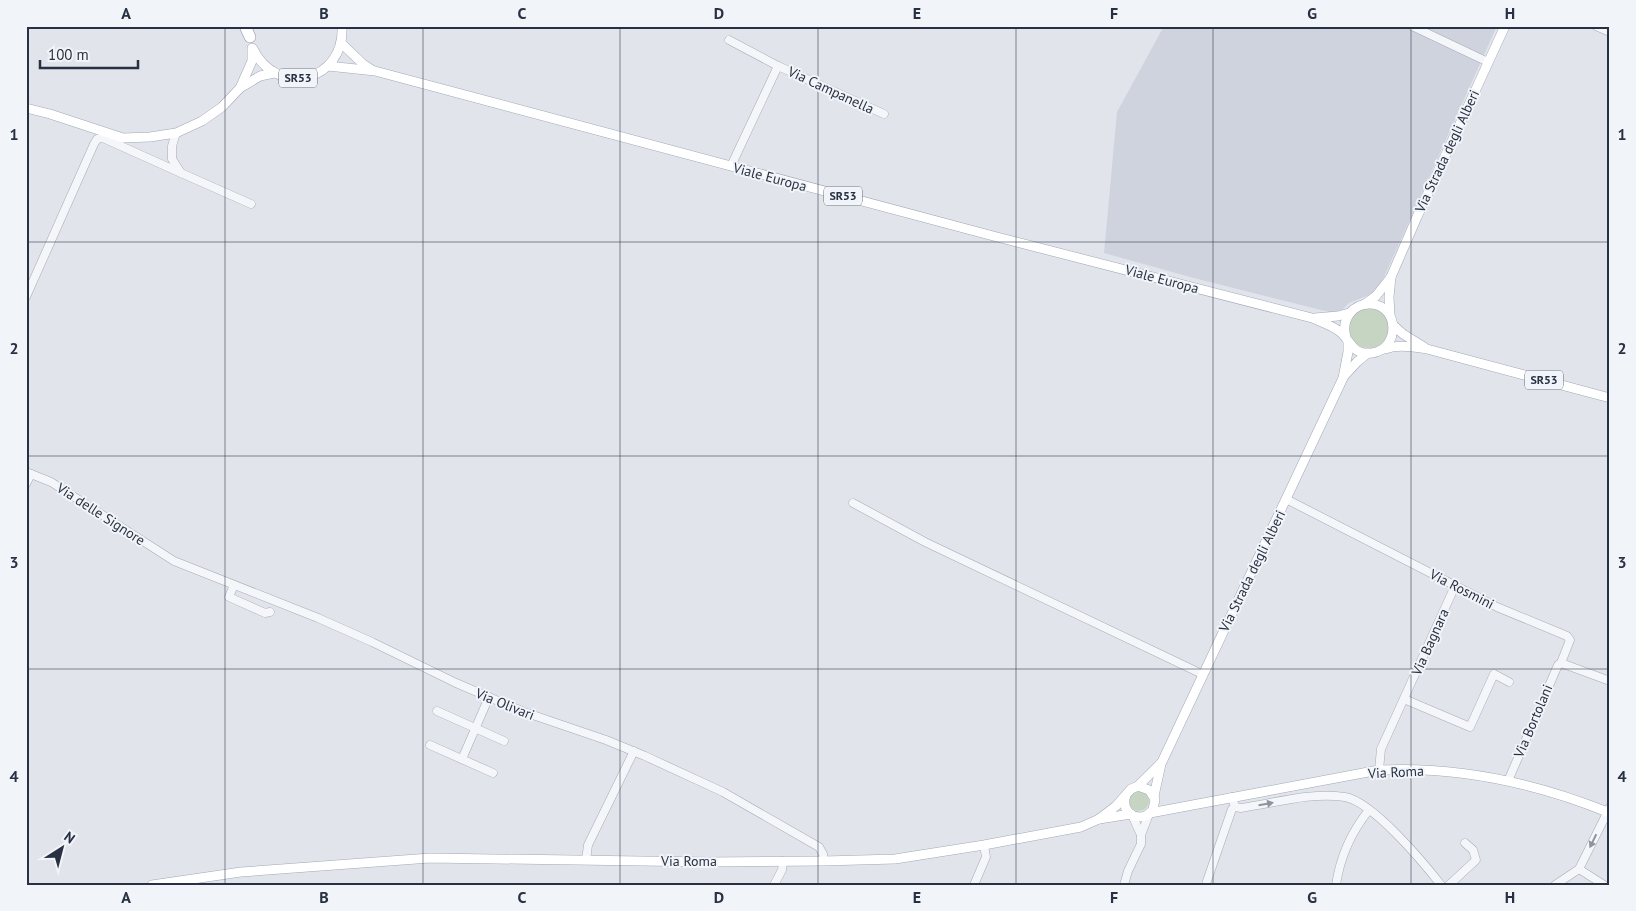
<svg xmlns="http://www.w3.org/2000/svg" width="1636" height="911" viewBox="0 0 1636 911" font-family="'PT Sans',sans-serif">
<rect width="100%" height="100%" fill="#e1e4eb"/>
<path fill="#cfd3dd" d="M1164,26H1497L1380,286L1374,293L1349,303L1343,309L1333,313L1190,277L1104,253L1117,112Z"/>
<g fill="#c6d5c2">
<circle cx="1369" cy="328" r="20"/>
<circle cx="1139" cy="801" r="10"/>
</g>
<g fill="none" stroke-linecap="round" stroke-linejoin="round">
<g stroke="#a6abb5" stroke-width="9">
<g id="minor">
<path d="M1412,26L1488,62"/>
<path d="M1596,26L1610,32"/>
<path d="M729,40L778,66"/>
<path d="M176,133L172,146V159L181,173L251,204"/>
<path d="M731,166L778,66L884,114"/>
<path d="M26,297L94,144L97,139L103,138L181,173"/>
<path d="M26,472L51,482L174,561L318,618L372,642L456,683L524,712L606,740L645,756L723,792L819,847L823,854L824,861"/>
<path d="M26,484L31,474"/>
<path d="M1286,499L1497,607L1567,636L1570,640L1561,663L1610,681"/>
<path d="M853,503L925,542L1202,674"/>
<path d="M234,585L229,597L265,613L270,612"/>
<path d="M1404,699L1470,727L1494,674L1509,682"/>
<path d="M437,711L504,741"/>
<path d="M430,745L493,773"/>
<path d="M462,759L489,697"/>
<path d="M1379,770L1381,749L1455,586"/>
<path d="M1508,781L1558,665L1561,663"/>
<path d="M1232,797L1235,807L1241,808C1276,803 1310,792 1345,797C1373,802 1423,862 1441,885"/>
<path d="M1132,815L1141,835"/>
<path d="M586,860L588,845L634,751"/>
<path d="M1579,869L1604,885"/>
<path d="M1207,881L1232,809L1235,807"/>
<path d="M774,885L782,870L783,861"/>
<path d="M974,885L986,857L984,845"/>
<path d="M1124,885L1128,871L1141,844V835L1149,814"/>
<path d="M1336,885C1340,858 1352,831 1369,810"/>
<path d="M1449,885L1476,860L1473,850L1465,843"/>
<path d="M1555,885L1579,869L1610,807"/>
</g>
</g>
<g stroke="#a0a8b7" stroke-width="10">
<g id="major">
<path d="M341,43L363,64L372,70"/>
<path d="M253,49C277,98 345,82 342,26"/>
<path d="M328,66L375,71L997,237L1312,318C1321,322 1331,325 1339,331C1351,340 1352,356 1372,353C1400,349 1400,306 1371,304C1352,303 1341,320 1346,337"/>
<path d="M240,88L260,76L274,73"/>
<path d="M26,108L50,114L123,138L150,137L176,133L202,121L222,107L240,88L252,61V48"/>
<path d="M1365,304L1376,296L1391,277L1417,217L1505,26"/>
<path d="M1390,316L1389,297L1391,277"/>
<path d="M1315,318L1338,316L1349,313"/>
<path d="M1393,325L1403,334L1424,347"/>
<path d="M1385,349C1399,344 1412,347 1427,349L1610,398"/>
<path d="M1344,376L1357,362L1368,353"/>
<path d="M1138,786L1160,764"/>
<path d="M1154,796L1161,764L1343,378L1348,352V342"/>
<path d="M1150,813L1379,770C1459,766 1536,783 1610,813"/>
<path d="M1099,819L1131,814"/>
<path d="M152,885L241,872L430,858L708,862L824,861L895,859L984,845L1081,827L1099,819L1116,806L1131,789L1138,786L1149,790L1155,799L1153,810L1146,816C1132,820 1121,810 1126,795"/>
</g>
</g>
<g stroke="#8891a2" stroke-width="12">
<path id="highway" d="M245,26L250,37"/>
</g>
<use href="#minor" stroke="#f4f6f9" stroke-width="8"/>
<use href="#major" stroke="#fff" stroke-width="9"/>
<use href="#highway" stroke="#fff" stroke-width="11"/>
</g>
<defs><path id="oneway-solid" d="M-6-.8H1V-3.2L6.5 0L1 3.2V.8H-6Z" transform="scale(1.25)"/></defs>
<g fill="#8e949e">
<use href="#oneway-solid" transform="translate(1266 804) rotate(-10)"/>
<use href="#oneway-solid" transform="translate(1593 841) rotate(116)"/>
</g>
<path fill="none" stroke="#283143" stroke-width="1" stroke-opacity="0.55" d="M225,26V885M423,26V885M620,26V885M818,26V885M1016,26V885M1213,26V885M1411,26V885M26,242H1610M26,456H1610M26,669H1610"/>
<g text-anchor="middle" stroke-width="4" stroke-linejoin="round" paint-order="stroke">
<g fill="#f1f4f8" stroke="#646c79" stroke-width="1">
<rect x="279" y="68.5" width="38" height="19" rx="4"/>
<rect x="824" y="186.5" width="38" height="19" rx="4"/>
<rect x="1525" y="370.5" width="38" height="19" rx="4"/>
</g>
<g font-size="12" font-weight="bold" fill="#283143">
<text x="298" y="82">SR53</text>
<text x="843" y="200">SR53</text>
<text x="1544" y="384">SR53</text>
</g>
<g font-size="14" fill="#283143" stroke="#f1f4f8">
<text transform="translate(831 90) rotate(25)" y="5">Via Campanella</text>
<text transform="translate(1447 151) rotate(-65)" y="5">Via Strada degli Alberi</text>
<text transform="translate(770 177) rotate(15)" y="5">Viale Europa</text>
<text transform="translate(1162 279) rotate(15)" y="5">Viale Europa</text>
<text transform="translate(101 514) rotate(33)" y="5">Via delle Signore</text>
<text transform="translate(1252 571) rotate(-64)" y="5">Via Strada degli Alberi</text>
<text transform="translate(1462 589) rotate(27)" y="5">Via Rosmini</text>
<text transform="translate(1430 642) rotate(-66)" y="5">Via Bagnara</text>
<text transform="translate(505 704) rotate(22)" y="5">Via Olivari</text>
<text transform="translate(1533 721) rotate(-67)" y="5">Via Bortolani</text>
<text transform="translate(1396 772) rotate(-3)" y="5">Via Roma</text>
<text x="689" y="866">Via Roma</text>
</g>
</g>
<rect width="1636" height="911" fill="none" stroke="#f1f4f8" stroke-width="55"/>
<g transform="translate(62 848) rotate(36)" stroke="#f1f4f8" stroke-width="4" paint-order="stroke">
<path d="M0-4L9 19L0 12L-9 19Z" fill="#283143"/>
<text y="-8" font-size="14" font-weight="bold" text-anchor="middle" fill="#283143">N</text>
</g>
<path d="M40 60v8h98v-8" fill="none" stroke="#283143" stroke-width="2.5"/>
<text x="48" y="60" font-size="15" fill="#283143" stroke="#f1f4f8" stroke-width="4" paint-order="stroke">100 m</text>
<rect x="28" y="28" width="1580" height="856" fill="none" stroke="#283143" stroke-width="2"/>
<g font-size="16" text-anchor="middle" font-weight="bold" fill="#283143">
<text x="126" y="19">A</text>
<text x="324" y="19">B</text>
<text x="522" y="19">C</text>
<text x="719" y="19">D</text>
<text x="917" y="19">E</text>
<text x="1114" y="19">F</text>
<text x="1312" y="19">G</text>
<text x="1510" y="19">H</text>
<text x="14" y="140">1</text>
<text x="1622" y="140">1</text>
<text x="14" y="354">2</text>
<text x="1622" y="354">2</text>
<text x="14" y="568">3</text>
<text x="1622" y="568">3</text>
<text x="14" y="782">4</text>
<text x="1622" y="782">4</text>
<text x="126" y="903">A</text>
<text x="324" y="903">B</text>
<text x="522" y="903">C</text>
<text x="719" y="903">D</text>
<text x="917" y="903">E</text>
<text x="1114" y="903">F</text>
<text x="1312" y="903">G</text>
<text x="1510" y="903">H</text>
</g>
</svg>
